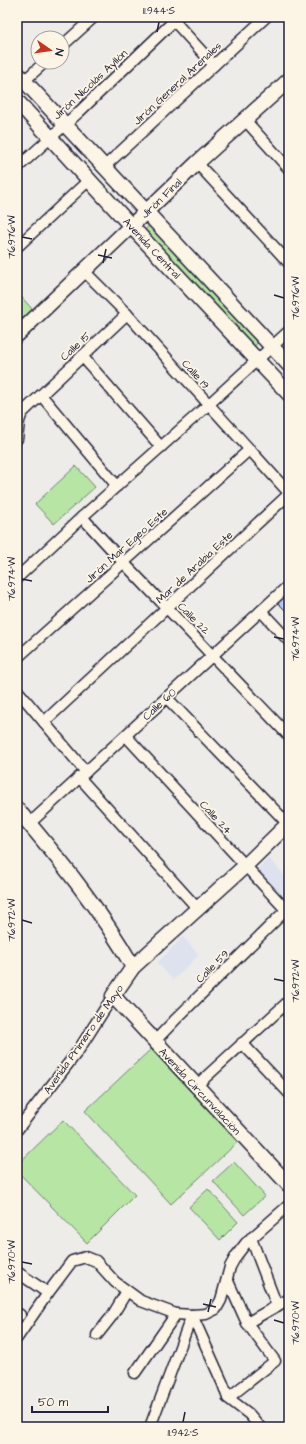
<svg xmlns="http://www.w3.org/2000/svg" width="306" height="1444" viewBox="0 0 306 1444" font-family="'Architects Daughter',sans-serif">
<rect width="100%" height="100%" fill="#eeece9"/>
<filter id="ink" filterUnits="userSpaceOnUse"><feTurbulence type="fractalNoise" baseFrequency=".025" numOctaves="2"/><feDisplacementMap in="SourceGraphic" scale="8" xChannelSelector="R" yChannelSelector="G"/><feConvolveMatrix kernelMatrix="1 2 1 2 8 2 1 2 1" color-interpolation-filters="sRGB"/></filter>
<g filter="url(#ink)">
<g fill="#dde2ee">
<path d="M269,858L284,875L289,871V905L256,870Z"/>
<path d="M183,937L199,955L173,980L157,963Z"/>
</g>
<g fill="#b6e5a4" stroke="#6c8470">
<path d="M151,223L260,341L252,348L145,230Z"/>
<path d="M17,292L33,310L17,324Z"/>
<path d="M76,466L95,487L54,524L35,504Z"/>
<path d="M151,1049L238,1142L171,1204L85,1111Z"/>
<path d="M63,1120L135,1195L87,1243L17,1171V1165Z"/>
<path d="M234,1162L265,1196L244,1215L213,1181Z"/>
<path d="M208,1189L238,1222L220,1240L189,1207Z"/>
</g>
<path fill="#b6caf9" stroke="#22223b" d="M289,593V614L278,603Z"/>
<g fill="none" stroke-linecap="round" stroke-linejoin="round">
<g stroke="#22223b" stroke-width="13">
<g id="street">
<path d="M174,21L214,65"/>
<path d="M62,46L94,17"/>
<path d="M24,81L45,62"/>
<path d="M245,120L289,169"/>
<path d="M197,163L289,263"/>
<path d="M104,167L266,17"/>
<path d="M17,168L79,112L178,17"/>
<path d="M17,247L89,180"/>
<path d="M84,271L127,314L289,493"/>
<path d="M82,356L161,447"/>
<path d="M41,395L117,486"/>
<path d="M17,439L19,421L22,413L41,395L127,314"/>
<path d="M82,517L124,563L289,736"/>
<path d="M17,578L82,517L208,405L289,331"/>
<path d="M261,611L289,641"/>
<path d="M17,658L249,450"/>
<path d="M17,690L86,772"/>
<path d="M167,698L288,824"/>
<path d="M44,722L289,494"/>
<path d="M126,736L289,913"/>
<path d="M79,777L198,909"/>
<path d="M29,824L289,585"/>
<path d="M154,1042L175,1020L281,915L289,910"/>
<path d="M242,1043L289,1093"/>
<path d="M196,1086L289,1001"/>
<path d="M17,1130L78,1051L113,996"/>
<path d="M251,1238L277,1306"/>
<path d="M17,1272L48,1293"/>
<path d="M227,1279L247,1323L275,1361L228,1398"/>
<path d="M17,1313L20,1315"/>
<path d="M247,1323L289,1299"/>
<path d="M97,1335L112,1316L127,1291"/>
<path d="M17,1338L48,1293L72,1261L86,1257L96,1261L115,1282L141,1301L176,1314L192,1315L223,1384L228,1398L249,1414L260,1427"/>
<path d="M135,1373L176,1314"/>
<path d="M150,1427L192,1315L206,1314L216,1309L221,1300L230,1267L236,1256L246,1243L289,1205"/>
</g>
</g>
<g stroke="#22223b" stroke-width="17">
<g id="secondary">
<path d="M17,73L289,365"/>
<path d="M17,101L131,226L289,394"/>
<path d="M17,335L197,163L289,80"/>
<path d="M17,809C59,859 101,910 133,967"/>
<path d="M289,823L245,866L133,967L113,996L289,1185"/>
</g>
</g>
<use href="#street" stroke="#fcf5e5" stroke-width="10"/>
<use href="#secondary" stroke="#fcf5e5" stroke-width="14"/>
</g>
</g>
<path fill="none" stroke="#22223b" stroke-width="1.5" d="M157,32L159,22M22,237L32,239M98,255L112,258M103,263L106,249M274,295L284,298M22,579L32,581M274,637L284,639M22,920L32,923M274,979L284,981M22,1262L32,1264M203,1304L216,1307M208,1312L211,1299M274,1320L284,1323M183,1422L185,1412"/>
<g text-anchor="middle" stroke-width="3.5" stroke-linejoin="round" paint-order="stroke">
<g font-size="11" fill="#22223b" stroke="#fcf5e5">
<text transform="translate(177 83) rotate(-43)" y="4">Jirón General Arenales</text>
<text transform="translate(90 84) rotate(-43)" y="4">Jirón Nicolás Ayllón</text>
<text transform="translate(161 198) rotate(-44)" y="4">Jirón Final</text>
<text transform="translate(152 248) rotate(47)" y="4">Avenida Central</text>
<text transform="translate(75 346) rotate(-43)" y="4">Calle 15</text>
<text transform="translate(196 374) rotate(48)" y="4">Calle 19</text>
<text transform="translate(126 545) rotate(-42)" y="4">Jirón Mar Egeo Este</text>
<text transform="translate(194 567) rotate(-43)" y="4">Mar de Arabia Este</text>
<text transform="translate(194 618) rotate(45)" y="4">Calle 22</text>
<text transform="translate(159 704) rotate(-43)" y="4">Calle 60</text>
<text transform="translate(216 817) rotate(47)" y="4">Calle 24</text>
<text transform="translate(212 966) rotate(-45)" y="4">Calle 59</text>
<text transform="translate(83 1039) rotate(-55)" y="4">Avenida Primero de Mayo</text>
<text transform="translate(200 1091) rotate(47)" y="4">Avenida Circunvalación</text>
</g>
</g>
<rect width="306" height="1444" fill="none" stroke="#fcf5e5" stroke-width="44"/>
<g transform="translate(50 50) rotate(103)"><circle r="19" fill="#fcf5e5" stroke="#a5a1a1"/>
<path d="M0-3L7 15L0 10L-7 15Z" fill="#c8321e"/>
<text y="-6" font-size="11" font-weight="bold" text-anchor="middle" fill="#22223b">N</text>
</g>
<path d="M32 1406v6h76v-6" fill="none" stroke="#22223b" stroke-width="2"/>
<text x="38" y="1406" font-size="12" fill="#22223b" stroke="#fcf5e5" stroke-width="3" paint-order="stroke">50 m</text>
<rect x="22" y="22" width="262" height="1400" fill="none" stroke="#22223b" stroke-width="1.5"/>
<g font-size="10" text-anchor="middle" fill="#22223b">
<text x="159" y="14">11.944°S</text>
<text transform="translate(11 237) rotate(-90)" y="4">76.976°W</text>
<text transform="translate(295 298) rotate(-90)" y="4">76.976°W</text>
<text transform="translate(11 579) rotate(-90)" y="4">76.974°W</text>
<text transform="translate(295 639) rotate(-90)" y="4">76.974°W</text>
<text transform="translate(11 920) rotate(-90)" y="4">76.972°W</text>
<text transform="translate(295 981) rotate(-90)" y="4">76.972°W</text>
<text transform="translate(11 1262) rotate(-90)" y="4">76.970°W</text>
<text transform="translate(295 1323) rotate(-90)" y="4">76.970°W</text>
<text x="183" y="1436">11.942°S</text>
</g>
</svg>
